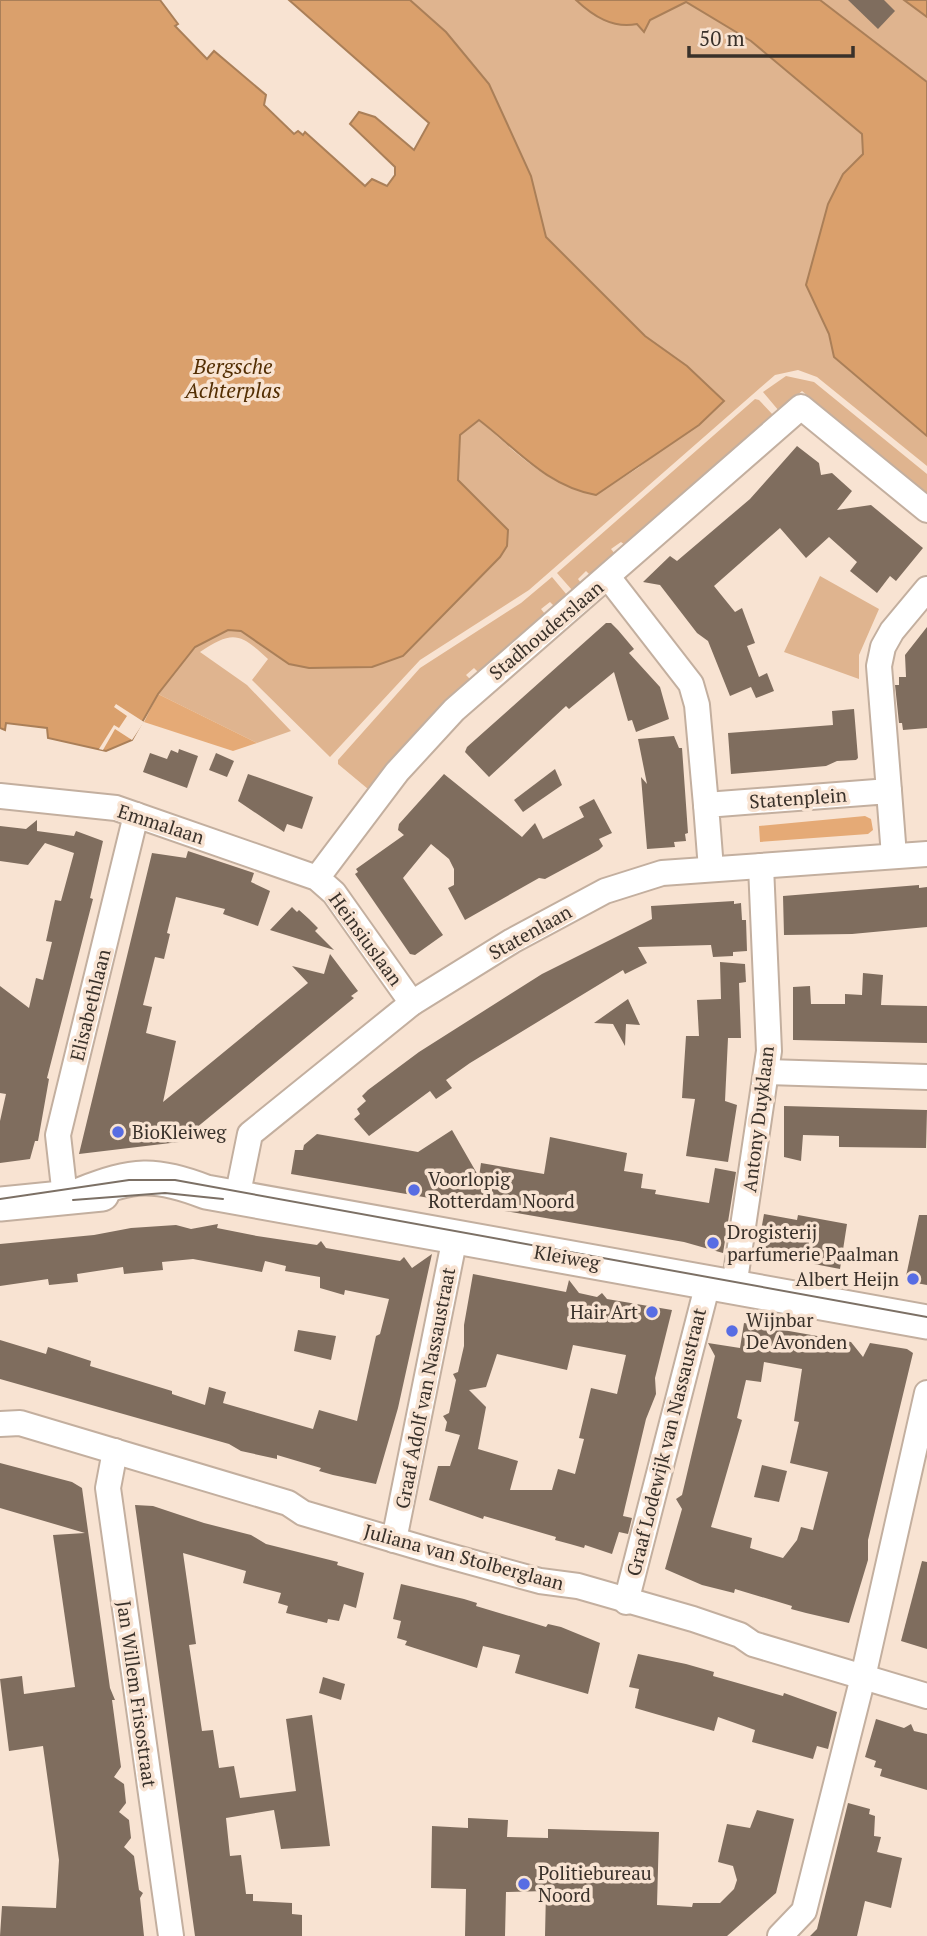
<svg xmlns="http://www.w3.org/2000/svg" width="927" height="1936" viewBox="0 0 927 1936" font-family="'PT Serif',serif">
<rect width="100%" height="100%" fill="#f8e3d2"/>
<g fill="#dfb48f">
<path d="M410,0H576C620,39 639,26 686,2L751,41L862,134L863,154L843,174L828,204L806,285L829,334L834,357L927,436V466L817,377L798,370L775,375L529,590L420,660L330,757L252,680L268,659C240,633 233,630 200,652L247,685L291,731L257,743L158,694L195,647L228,630L241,631L253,637L273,654L334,668L372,667L403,656L500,557L476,501L458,480L460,435L479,420C514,451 548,486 596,495L638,468L723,402L687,366L645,336L546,237L531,176L489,84L446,32Z"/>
<path d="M820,0H904L927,17V82Z"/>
<path d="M786,376L814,382L927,474V494L802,391L779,411L763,392Z"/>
<path d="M755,399L759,400L774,416L625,545L621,542L611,549L615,554L590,575L586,571L578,579L581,583L572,590L557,573Z"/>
<path d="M820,576L879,609L859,655V679L784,652Z"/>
<path d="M552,577L567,595L554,606L550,602L541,609L545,614L478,672L474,668L466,675L470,679L388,764L368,789L338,764V760L420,668L521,603Z"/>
</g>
<g fill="#e5aa76">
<path d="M158,694L257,743L233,751L144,722Z"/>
<path d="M865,816L871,819L873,830L868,834L760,842L759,826Z"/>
</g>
<g fill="#daa06c" stroke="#aa7f58" stroke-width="2">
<path d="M0,0H160L178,24L175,26L207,59L214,51L266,95L264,105L294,134L298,131L303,135L305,132L365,186L372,179L387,186L395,175V167L350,124L359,112L375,117L414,150L429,123L289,0H410L446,32L489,84L531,176L546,237L645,336L687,366L724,401L699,425L596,495C546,486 517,449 479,420L460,435L458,480L508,530L507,546L500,557L403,656L372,667L309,668L289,664L241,631L228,630L195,647L158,694L132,740L106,751L48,738L47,728L6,723L5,730L0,728Z"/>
<path d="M576,0H820L927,82V436L834,357L829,334L806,285L828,204L843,174L863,154L862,134L751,41L686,2L650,20L644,32L637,24C613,29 593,16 576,0Z"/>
<path d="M904,0H927V17Z"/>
</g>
<path fill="#f8e3d2" d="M116,704L144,722L132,740L115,729L103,750L99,749L114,725L119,728L127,716L114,707Z"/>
<g fill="#7f6d5e" fill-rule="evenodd">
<path d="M848,0H884L895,11L878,29Z"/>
<path d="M797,446L819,463L821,475L832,473L852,491L837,510L871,505L923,548L896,581L890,576L877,593L850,571L857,562L829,537L806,558L780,528L714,586L735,612L742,608L755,643L747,646L759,677L767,673L774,691L756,698L751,687L730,696L708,641L697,633L660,585L643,582L670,556L677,561L750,499Z"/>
<path d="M606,623H611L618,630L634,649L629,653L660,687L669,719L636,732L632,720L628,721L614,672L569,709L566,706L489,777L465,752L467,747Z"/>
<path d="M927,627V728L903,730L902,723H899L895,685H899V677H906L905,655Z"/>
<path d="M854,709L858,758L856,760L837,761L826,766L731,774L728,733L833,725L832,711Z"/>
<path d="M674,736L679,748H682L688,833L685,834L686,841L674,842L675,847L647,849L641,777L647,784L638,739Z"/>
<path d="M179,749L198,756L187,788L143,772L150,753L167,759L171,750L178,753Z"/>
<path d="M216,753L234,761L227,777L209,770Z"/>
<path d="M555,769L562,785L523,812L514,800Z"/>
<path d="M248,774L313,797L302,829L287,824L284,832L238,801Z"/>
<path d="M444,774L522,837L535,823L543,839L584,817L579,807L594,799L612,833L599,839L603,846L599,850L545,879L539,878L465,920L448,888L454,885V869L449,859L431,844L403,878L443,935L415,955L410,954L355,874L358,872L356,869L404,835L398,830L399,824Z"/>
<path d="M37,820V831L74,836L76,831L103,841L90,898L93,899L47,1078L49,1079L38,1141H35L30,1159L0,1163V1121L6,1094L0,1093V986L29,1008L36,978L43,980L52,942L46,941L55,900L61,901L74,853L45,843L28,865L0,861V826L26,829Z"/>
<path d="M188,851L254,873L251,882L270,891L258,926L223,914L225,909L176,897L167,933L170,934L164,959L155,957L143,1005L152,1007L146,1033L176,1041L163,1102L308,983L292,966L324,974L330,954L358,991L351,996L354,998L179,1142L79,1154L152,853L186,858Z"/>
<path d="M919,885V888L927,887V927L852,934L784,935L783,896Z"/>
<path d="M734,901V904L741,903L742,920H746L747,951L733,952V956L713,957L711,945L638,947L647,963L625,974L623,970L470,1063L446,1080L452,1088L436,1099L430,1091L369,1136L354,1119L360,1114L357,1109L366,1101L362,1096L368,1090L419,1052L542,974L652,919L651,906Z"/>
<path d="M292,907L297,912L299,910L309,919L318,928L315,931L334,950L270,930Z"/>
<path d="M720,962L745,964L746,982L739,983L741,1038H728L725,1101L737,1105L728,1162L686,1156L695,1099L682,1098L686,1036H699L697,1000L721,999Z"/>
<path d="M863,973L883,975L881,1005L927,1006V1043L793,1040V987L810,986L811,1004H845V994L862,995Z"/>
<path d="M628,999L640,1025L626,1024L625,1046L613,1024L594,1023Z"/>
<path d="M784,1106L927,1110L926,1148L839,1147V1136L803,1135L801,1161L784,1157Z"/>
<path d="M452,1130L479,1177L481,1163L544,1174L550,1137L627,1153L624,1171L643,1174L641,1188L656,1190L655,1194L709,1203L715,1168L736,1172L723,1253L684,1242L291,1174L295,1150H303L304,1145L317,1134L418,1152Z"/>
<path d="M764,1214L797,1220L798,1215L847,1224L840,1269L757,1253Z"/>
<path d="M919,1215H927V1285L905,1281Z"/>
<path d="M218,1224L217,1228L257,1236L317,1245L321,1241L326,1248L400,1261L404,1257L412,1268L432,1254L398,1408L376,1484L333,1475L319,1471L321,1468L277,1455V1459L241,1451L229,1444L0,1379V1340L46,1354L48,1347L91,1361L90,1366L172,1391V1394L205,1405L209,1387L226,1392L223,1403L313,1429L319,1410L357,1421L376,1336L380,1334L389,1299L345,1290L344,1295L320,1288V1277L285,1271L286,1266L265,1261L262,1272L193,1259L162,1262L163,1270L124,1274L123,1267L77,1274L78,1282L49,1285L48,1279L0,1286V1244L94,1235L131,1228L176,1225L191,1229Z"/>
<path d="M473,1274L566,1292L569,1280L579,1293L597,1297L602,1293L607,1299L672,1310L655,1378L656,1394L646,1419L625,1507L623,1516L632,1518L628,1534L619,1532L612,1554L585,1545L584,1548L570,1544L555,1540L556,1537L484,1516L483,1519L429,1500L438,1466H450L460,1435L445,1431L447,1422L443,1416L449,1413L456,1380L453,1374L458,1372L464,1346V1325ZM573,1345L626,1355L617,1394L591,1388L579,1438L584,1439L575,1474L558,1469L552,1490H510L518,1461L478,1449L486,1407L469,1390L486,1387L497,1354L567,1370Z"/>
<path d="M744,1323L851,1342L863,1357L870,1343L907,1349L913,1353L868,1540V1560L849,1623L806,1613L791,1609L792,1606L735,1589L734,1593L702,1585L665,1569L682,1509L676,1499L682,1495L715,1356L708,1343L740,1348ZM764,1362L802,1369L794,1421L799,1422L790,1463L828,1472L813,1530L801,1527L797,1540L783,1558L750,1548L752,1538L711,1527L742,1420L737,1418L746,1380L761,1382Z"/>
<path d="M298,1330L336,1336L331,1360L294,1351Z"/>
<path d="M0,1463L72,1482L82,1488L110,1688L115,1700H112L121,1767L114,1777L124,1784L126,1803L119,1812L129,1820L131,1838L124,1847L134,1856L139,1890L143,1893L140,1898L144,1936H0L2,1906L56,1908L59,1860L43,1746L9,1751L0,1679L22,1676L24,1694L75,1687L53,1535L85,1533L0,1508Z"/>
<path d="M762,1465L787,1471L779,1502L754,1497Z"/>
<path d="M135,1505L153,1506L204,1523L251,1535L266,1544L338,1562L337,1565L364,1573L356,1608L344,1604L339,1621L328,1619L327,1623L286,1613L288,1606L278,1603L281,1593L243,1583L246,1571L183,1553L196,1644L189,1645L202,1731L213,1730L219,1768L234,1766L240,1798L296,1791L286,1719L312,1715L330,1846L281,1849L274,1810L226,1818L230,1856L241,1855L246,1894H253V1901L292,1903V1914L302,1915V1936H195Z"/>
<path d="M922,1561L927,1562V1649L901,1641Z"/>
<path d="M401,1584L464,1599L477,1603L476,1606L546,1627L548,1624L561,1627L600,1643L588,1694L515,1673L520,1655L483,1646L477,1668L405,1645L407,1641L397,1638L401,1621L393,1619Z"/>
<path d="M638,1654L686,1664L714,1672L713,1676L783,1696L784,1693L837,1712L828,1749L817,1746L813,1759L752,1742L755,1730L718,1717L714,1731L635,1708L639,1689L629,1687Z"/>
<path d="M323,1677L345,1684L341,1700L319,1693Z"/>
<path d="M876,1719L904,1728L911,1724L914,1731L927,1734V1790L880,1776L882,1769L874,1767L876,1761L865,1757Z"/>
<path d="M848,1803L870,1809L869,1814L875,1816L874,1836L881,1837L877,1852L902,1858L891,1908L865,1901L857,1936H810L817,1929Z"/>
<path d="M757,1810L794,1819L776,1893L727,1936H545L546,1891L506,1892L505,1936H465L466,1889L431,1888L432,1826L468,1828V1818L508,1820L507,1837L548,1838V1829L659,1832L657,1905L692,1907L693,1903H720L734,1889L737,1880L733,1866L718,1862L727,1824L750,1828Z"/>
</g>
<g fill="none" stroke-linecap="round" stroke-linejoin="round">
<g stroke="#c3af9f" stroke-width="28">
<g id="street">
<path d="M608,577L691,684L697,705L706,805"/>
<path d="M889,791L879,666L883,647L892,631L927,589"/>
<path d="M0,796L116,808L317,878L334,893L412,1003"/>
<path d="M711,869L706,805L889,791L894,856"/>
<path d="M317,878L397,772L454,710L801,407L927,510"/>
<path d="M767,1072L927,1077"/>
<path d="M65,1197L58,1135L136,815"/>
<path d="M237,1198L250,1134L412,1003L512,941L605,891L662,873L927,854"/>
<path d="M734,1287L769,1051L761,866"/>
<path d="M0,1424L20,1423L288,1503L303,1513L442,1554L540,1581L578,1586L693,1619L740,1635L753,1644L927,1696"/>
<path d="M115,1451L108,1488L171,1936"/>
<path d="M394,1540L455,1237"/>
<path d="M626,1602L708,1283"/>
<path d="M780,1936L804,1911L863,1677L927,1393"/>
</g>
</g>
<g stroke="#c3af9f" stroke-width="37">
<g id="secondary">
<path d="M82,1194C133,1174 155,1172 206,1192L927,1322"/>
<path d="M0,1204L102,1194"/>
</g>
</g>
<use href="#street" stroke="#fff" stroke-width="24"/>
<use href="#secondary" stroke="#fff" stroke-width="33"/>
<g stroke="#7c7065" stroke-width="2">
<path d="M0,1199L129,1180H175L927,1317"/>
<path d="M73,1200L165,1193L223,1199"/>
</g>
</g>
<g fill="#586de3" stroke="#f8e3d2" stroke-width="2.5">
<circle cx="118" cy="1132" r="7"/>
<circle cx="414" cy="1190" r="7"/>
<circle cx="713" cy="1243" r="7"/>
<circle cx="913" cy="1279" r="7"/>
<circle cx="652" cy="1312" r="7"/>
<circle cx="732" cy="1331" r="7"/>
<circle cx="524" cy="1884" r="7"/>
</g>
<g text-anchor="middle" stroke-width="7" stroke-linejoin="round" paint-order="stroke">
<g font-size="19" fill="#39312a" stroke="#f8e3d2">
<text transform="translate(546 630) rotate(-40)" y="7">Stadhouderslaan</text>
<text transform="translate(798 798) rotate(-4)" y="7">Statenplein</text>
<text transform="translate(161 824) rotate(18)" y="7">Emmalaan</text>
<text transform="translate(530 932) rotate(-29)" y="7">Statenlaan</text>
<text transform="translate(366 939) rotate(54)" y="7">Heinsiuslaan</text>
<text transform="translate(90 1005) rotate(-76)" y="7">Elisabethlaan</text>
<text transform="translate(758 1119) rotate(-83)" y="7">Antony Duyklaan</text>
<text transform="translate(567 1257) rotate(10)" y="7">Kleiweg</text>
<text transform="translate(425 1388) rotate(-79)" y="7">Graaf Adolf van Nassaustraat</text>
<text transform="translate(666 1442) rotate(-76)" y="7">Graaf Lodewijk van Nassaustraat</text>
<text transform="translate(464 1557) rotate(15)" y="7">Juliana van Stolberglaan</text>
<text transform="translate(137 1694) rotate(82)" y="7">Jan Willem Frisostraat</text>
</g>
<g font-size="19" fill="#39312a" stroke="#f8e3d2" text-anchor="start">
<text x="132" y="1139">BioKleiweg</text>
<text x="428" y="1186">Voorlopig<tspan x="428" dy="22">Rotterdam Noord</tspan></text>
<text x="727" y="1239">Drogisterij<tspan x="727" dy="22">parfumerie Paalman</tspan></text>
<text x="899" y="1286" text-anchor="end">Albert Heijn</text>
<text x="638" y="1319" text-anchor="end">Hair Art</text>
<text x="746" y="1327">Wijnbar<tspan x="746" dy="22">De Avonden</tspan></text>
<text x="538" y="1880">Politiebureau<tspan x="538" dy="22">Noord</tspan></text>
</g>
<g font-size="21" font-style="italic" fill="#532e03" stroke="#f8e3d2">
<text x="233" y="374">Bergsche<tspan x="233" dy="24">Achterplas</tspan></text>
</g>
</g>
<path d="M689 46v10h164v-10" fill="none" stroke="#39312a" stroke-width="3.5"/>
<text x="699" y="46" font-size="21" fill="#39312a" stroke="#f8e3d2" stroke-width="5" paint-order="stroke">50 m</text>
</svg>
